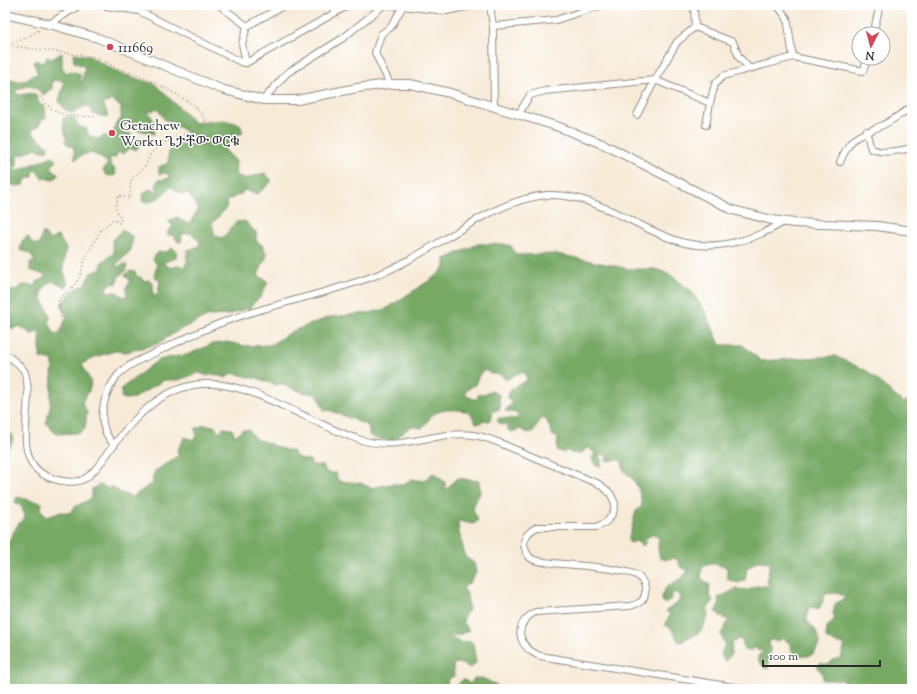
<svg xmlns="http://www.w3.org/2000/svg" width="917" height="694" viewBox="0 0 917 694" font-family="'Sorts Mill Goudy','Noto Serif Ethiopic',serif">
<rect width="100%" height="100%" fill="#fff"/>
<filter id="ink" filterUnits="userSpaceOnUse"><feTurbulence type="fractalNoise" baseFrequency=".025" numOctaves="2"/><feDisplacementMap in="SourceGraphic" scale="8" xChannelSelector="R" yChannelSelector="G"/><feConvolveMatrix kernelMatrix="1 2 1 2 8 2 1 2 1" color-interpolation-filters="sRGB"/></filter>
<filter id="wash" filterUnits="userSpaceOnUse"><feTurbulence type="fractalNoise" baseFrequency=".012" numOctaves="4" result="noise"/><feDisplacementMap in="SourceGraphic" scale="16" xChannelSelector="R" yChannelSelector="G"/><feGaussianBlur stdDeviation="0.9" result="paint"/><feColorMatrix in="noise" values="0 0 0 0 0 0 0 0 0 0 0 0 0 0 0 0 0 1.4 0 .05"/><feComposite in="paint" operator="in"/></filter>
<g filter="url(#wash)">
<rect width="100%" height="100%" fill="#f7ebd8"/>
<g fill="#77a965" stroke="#516a48">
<path d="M62,53V67L66,73L71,71L80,74V80L82,82L85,67L74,62L73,53L89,56L119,73L155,84L195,123L223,120L240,124L243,133L229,137L231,141L225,150L236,161L235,174L244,179L265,173L272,181L258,194L244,190L241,194L228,200L226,208L212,224L215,236L223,238L236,222L245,221L256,232V240L263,246L267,255L258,275L268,282L260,298L254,302L250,308L227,315L209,316L179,330L157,344L126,352L115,351L95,357L82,364C91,385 96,381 82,402L87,413L85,429L79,433L56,434L46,423L50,408L53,361L40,358V332L31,334L20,326L12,329L5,324V292L16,290L23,285L36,286L37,282L47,276L30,270V262L35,261L30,253L20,250L22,241L28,236L32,243L39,245L43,232L49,240L58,236L66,248L63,269L68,284L66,287L52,281L43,289L41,297L50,315L49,322L54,333L59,334L67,317L61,305C64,297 77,287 84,285L91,273L101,269L102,262L114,253L112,240L122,230L133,237L131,250L116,265L117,267L124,264L127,265L126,271L118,277L117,284L111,283L107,286L106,291L116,292L124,297L127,295L126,288L130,281L125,275L130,271L135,272L137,277H141L143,281L149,280L153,283V298L158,292L160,281L154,276L157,265L153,259C156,254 158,250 166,252L172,248L177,251L176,258L164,262L165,265L172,268L179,265L184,267L188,260L186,258L188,250L199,246L200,242L191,233L182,234L181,242H178L173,235H168L167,233L173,226L168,221L177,217L186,223L192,222L198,207L186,192L184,195L175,190L172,186C162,194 156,205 142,201L143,194L149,189L158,192L156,185L158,180L171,178L167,173L159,174V167L168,163L169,150C177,144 186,143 195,138L170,121L165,120L157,108L152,111L148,110L154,122V134L136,129L134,126L122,125L121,130L122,133L126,132L131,134L132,139L136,138L141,142L138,148L135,150L129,148L124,154L118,152L115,158L110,157V165L114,168L116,174L113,176L106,175L103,170L108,163C94,153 90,149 75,160L74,148L66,143C67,133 62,126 63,118L69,116L74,118L80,127L86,128L89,136L98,139L104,136L111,135L113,133L116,123L121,119V107L112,100L110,102L103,103L108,116L106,117L93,114L89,107L85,106L73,113L65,110L59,101L64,84L63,81L52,80V89L43,95L35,87L26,86L16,90V94C23,96 28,92 35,94L40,105L45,106L46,118L41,121L38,127L33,129L32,133L48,146L47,150L42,151L35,148L24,154L17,155V166L12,167V169L19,170L53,156L56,162L52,166V170L58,173L57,177L52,180L41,177L35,169L33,173V177L26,179L24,185L16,186L5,183V101L9,94L5,92V69L9,71L8,79C18,83 26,82 33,74L38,75L34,62L36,60L43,64L48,56L52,59Z"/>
<path d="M478,244H503L511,246L516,255L556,254L630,269H654L668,273L691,291L705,311L720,345H743L761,361L835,356L867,371L903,403L912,399V689H829L841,687L844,680H823L822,673L817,667L820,663L828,665L833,660L841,658L845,645L834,643L826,638L827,627L835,618L833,615L835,604L846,597L837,593L825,594L823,601L819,609L810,607L808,610L807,621L815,629L820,642C814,658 808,658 793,654L790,644L783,638L778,641L769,640L770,650L768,669L764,668L758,660V656L764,651L754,648L750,651L744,650L742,640L737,639L732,644L731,655L725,661L721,655L725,644L721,634L729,620L721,617L716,611L719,604L718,598L736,589L749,590L756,586H769L767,581L770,562L758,561L747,568L745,580L738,583L727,579V567L710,563L702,568L701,578L710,585L709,594L713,601L707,609L709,613C704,627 702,635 686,638L684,641L679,642L670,627L664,625L670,615L666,611L678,603L680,597L676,592L671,595V599L665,604L662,600C663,579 684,584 688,569L681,568L677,559L671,558L666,560L660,558L658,548L659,538L654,534L646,538L645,544L642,546L636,541L631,543L628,541L636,511L642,506C640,490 637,481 624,471L622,462L620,460L606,461L607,455L599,454L601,460V466H596L592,459L595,453L588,447L581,454L571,453L567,450L564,453L557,450L558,437L553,436L546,418H541L534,431L528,433L520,429L512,432L508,430V425L501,424L497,421L499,418L515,419L519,417L516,413L505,411L512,403L507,398C510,388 515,385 525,382L527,379L524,372L516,374L506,380L500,374H491L485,370L479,375L475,385L466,390L465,395L476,400L479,394H484L492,391L499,395L500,409L493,411L492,417L489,421L482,420L481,423H476C474,420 472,415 469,413C462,408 441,409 434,414C429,418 427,423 422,428L411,426L393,441L374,438L369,435V427C366,424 336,413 329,410L325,411C321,405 321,400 316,394L302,392L281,384L275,385L257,378H253L232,373L226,378L213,374L208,376L199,373L178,380H164L134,398L125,399L121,397L122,388L158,360L189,354L212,344L227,342L245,346L270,345L293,331L330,317L369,313L386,309L436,276L445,267V259Z"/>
<path d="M7,424V432L12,434C15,444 9,446 5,452V425Z"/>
<path d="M203,425L214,426L219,432L223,428L232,429L235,436L242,430H249L255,439C269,442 277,449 292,451C298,459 301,460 310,460L311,465L323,466L327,473H336L338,481L360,483L371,488C382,486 390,482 402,485L412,479L423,481L433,473L445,482V491L457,478L479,481L480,493L472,507L478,520L474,524L458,521C458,534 463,544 465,557L474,563L476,573L469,583L463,588L467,594L469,610L464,616L463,623L469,630L459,635H447L461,643L469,641L473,643L476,663L471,668L459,663L453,664L454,676L448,679L447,684L455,687L463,679L471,684L474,678L485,679L503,689H5L6,641L5,638V548L18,524L25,518L22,507L15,502L17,497L42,503L41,510L48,517L61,512L70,513L76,506L91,499L92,489L99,485L111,489L112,486L121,493L132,497L154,482L152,480L155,471L179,455L177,451L185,437L193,440L197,435L195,429Z"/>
</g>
</g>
<g filter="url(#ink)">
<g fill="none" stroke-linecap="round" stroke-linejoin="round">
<g stroke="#918b82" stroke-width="8">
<g id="minor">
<path d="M55,5L74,9"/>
<path d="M100,5L139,11L241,62L246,63L349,5"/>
<path d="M219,5L247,26"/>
<path d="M490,5L493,26"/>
<path d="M694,5L695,27"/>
<path d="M777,5L787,18L793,57"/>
<path d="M403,6L446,11L476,5"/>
<path d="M49,24L80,5"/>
<path d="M695,27L733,42L739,57L750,69"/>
<path d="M873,34L880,5"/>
<path d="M246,63L242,44L247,26L285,5"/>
<path d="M390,84L375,53L381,34L391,27L403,6L390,5"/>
<path d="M263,100L287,73L343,38L384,5"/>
<path d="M494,107L493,26L556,20L602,5"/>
<path d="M518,115L530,95L545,91L655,80L677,42L695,27"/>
<path d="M637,115L655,80L710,103L715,84L723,76L793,57L863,71L868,58"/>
<path d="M706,125L710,103"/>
<path d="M866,131L871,149C886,154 897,151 911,148"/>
<path d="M840,162C852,133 858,137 883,125C893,120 902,113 912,107"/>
<path d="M5,355L8,356C13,360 21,365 24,371C26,374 26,379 27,382C32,411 12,459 46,476C57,481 75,485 86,478C97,470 105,457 113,446C135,416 163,387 202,384C249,379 315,427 361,440C402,452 435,430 473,435C489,437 504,445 519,451C545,462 572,473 599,484L610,493L615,503C614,516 608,523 596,527H537C530,531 525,535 524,543C524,548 527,556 532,559C537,562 547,562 553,563C568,565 631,568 639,577C644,581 646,588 645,594C644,602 637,604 630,606L535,612C512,625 518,647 540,656L746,689"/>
<path d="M114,445C111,441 107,436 105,431C98,413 106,390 118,375C129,363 149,356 163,349C184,339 206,328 229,320C279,302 332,293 382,273C435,252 489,200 547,195C568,194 586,200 605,208C631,219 657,236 685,243C718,251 756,239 784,222"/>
</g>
</g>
<g stroke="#918b82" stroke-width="10">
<path id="tertiary" d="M5,14L49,24L98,38L221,89L263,100H297L357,88L390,84H410L450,93L559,127L605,145L733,210L772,220L794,223L877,226L912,231"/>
</g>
<g stroke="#918b82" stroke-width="1.5" stroke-dasharray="1 3" stroke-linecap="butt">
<path d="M5,45L96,57L117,68L142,76L176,94L196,107L208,124L204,123C188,136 169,137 155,149C149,154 148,162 144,167C140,173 134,174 131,181C129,187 132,192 129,199L119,195L115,207L121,220L119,223L115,220H112L100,231L85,259L79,279L71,289L58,300L63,330C56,341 61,346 67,356"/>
<path d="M5,46L26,38L39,30"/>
<path d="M5,105L29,97H40C57,119 71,115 96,117"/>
</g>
<use href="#minor" stroke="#fff" stroke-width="6"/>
<use href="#tertiary" stroke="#fff" stroke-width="8"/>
</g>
</g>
<g fill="#d1495b" stroke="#fff" stroke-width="1.5">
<circle cx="110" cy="47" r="4"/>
<circle cx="112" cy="133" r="4"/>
</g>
<g text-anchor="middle" stroke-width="3" stroke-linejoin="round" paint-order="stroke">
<g font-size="14" fill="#2b2b2b" stroke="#fff" text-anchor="start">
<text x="118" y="52">111669</text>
<text x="120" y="130">Getachew<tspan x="120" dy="16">Worku ጌታቸው ወርቁ</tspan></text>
</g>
</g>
<rect width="917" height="694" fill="none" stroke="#fff" stroke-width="20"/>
<g transform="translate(871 46) rotate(186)"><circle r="19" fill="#ffffff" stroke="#aaaaaa"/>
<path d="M0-3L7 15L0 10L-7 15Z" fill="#d1495b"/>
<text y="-6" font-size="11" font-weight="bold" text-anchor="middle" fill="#2b2b2b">N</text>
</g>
<path d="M763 660v6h117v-6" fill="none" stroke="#2b2b2b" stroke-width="2"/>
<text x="769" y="660" font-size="12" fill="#2b2b2b" stroke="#ffffff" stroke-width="3" paint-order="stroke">100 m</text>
</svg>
